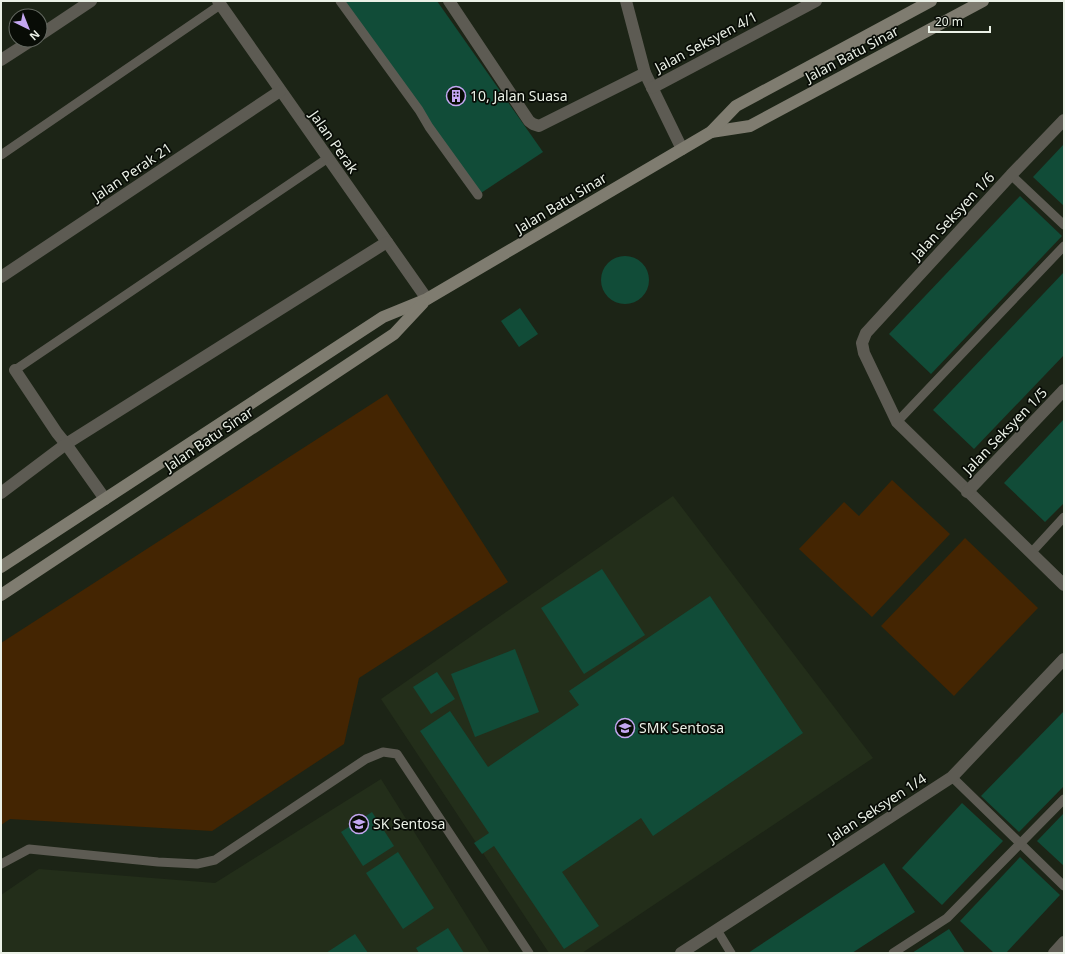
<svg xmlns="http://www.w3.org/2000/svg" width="1065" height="954" viewBox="0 0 1065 954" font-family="'Noto Sans',sans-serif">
<rect width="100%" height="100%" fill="#1c2416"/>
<g fill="#232e1a">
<path d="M673,496L873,758L582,953H549L381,699Z"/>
<path d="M381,779L490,953H1V895L39,869L215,883Z"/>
</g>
<g fill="#442502">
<path d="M387,394L508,582L359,678L344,744L212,831L10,819L1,825V643Z"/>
<path d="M892,480L950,534L872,617L799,549L844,502L859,516Z"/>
<path d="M965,538L1038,608L954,696L881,626Z"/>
</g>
<g fill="#114c38">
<path d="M343,1H437L543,152L478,195Z"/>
<path d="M1064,144V206L1033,177Z"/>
<path d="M1020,196L1062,236L931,374L889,334Z"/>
<circle cx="625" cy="280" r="24"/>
<path d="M1064,272V355L974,449L933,410Z"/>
<path d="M520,308L538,334L519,347L501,321Z"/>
<path d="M1064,419V503L1045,522L1004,483Z"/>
<path d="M602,569L645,635L584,674L541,608Z"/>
<path d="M710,596L803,733L653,836L641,818L562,872L599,926L564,949L494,846L482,854L474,843L489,833L420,731L450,711L488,767L579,705L569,691Z"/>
<path d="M515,649L539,712L475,737L451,674Z"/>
<path d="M437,672L455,699L431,714L413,687Z"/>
<path d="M1064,711V786L1019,832L981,796Z"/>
<path d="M962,803L1003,841L942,905L902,868Z"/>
<path d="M372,812L394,846L363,866L341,832Z"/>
<path d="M1064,813V866L1037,841Z"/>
<path d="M398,852L434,908L403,929L366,873Z"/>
<path d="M1020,857L1060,895L1006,953H994L960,921Z"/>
<path d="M884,863L915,912L852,953H748Z"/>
<path d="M448,928L464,953H419L416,948Z"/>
<path d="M949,929L965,953H912Z"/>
<path d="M355,934L368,953H326Z"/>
</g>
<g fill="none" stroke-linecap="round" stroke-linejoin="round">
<g stroke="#5d5b53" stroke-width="9">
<path d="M340,1L419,110L429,127L478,195"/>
<path d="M1,155L220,5"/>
<path d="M1011,175L1064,225"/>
<path d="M15,370L328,158"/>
<path d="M897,422L1064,246"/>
<path d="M1031,553L1064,517"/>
<path d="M952,777L1064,886"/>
<path d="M1,864L29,849L158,862L197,864L215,860L366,759L383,752L397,754L529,953"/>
<path d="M717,930L731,953"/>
<path d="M893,953L947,918L1064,799"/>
</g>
<g stroke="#5d5b53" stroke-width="12">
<path d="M218,1L427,299"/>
<path d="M449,1L529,121L533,124L539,126L645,73"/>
<path d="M626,1L645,73L682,149"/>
<path d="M40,35L91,1"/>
<path d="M1,60L32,40"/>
<path d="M652,88L816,1"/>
<path d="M1064,120L1011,175L866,333L862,343L864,353L897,422L1064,585"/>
<path d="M1,277L280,91"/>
<path d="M15,370L57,433L66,444L387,242"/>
<path d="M967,492L1064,390"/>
<path d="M1,493L66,444L105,499"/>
<path d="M681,953L952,777L1064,659"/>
<path d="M1054,953L1064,942"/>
</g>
<g stroke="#7f7c70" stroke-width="12">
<path d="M711,132L750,126L983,1"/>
<path d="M1,567L383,317L427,299L711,132L736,106L931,1"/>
<path d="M1,595L394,334L423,303"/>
</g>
</g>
<defs>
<g id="building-ring" transform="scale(1)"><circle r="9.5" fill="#080c06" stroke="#c4a7f1" stroke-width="1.5"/><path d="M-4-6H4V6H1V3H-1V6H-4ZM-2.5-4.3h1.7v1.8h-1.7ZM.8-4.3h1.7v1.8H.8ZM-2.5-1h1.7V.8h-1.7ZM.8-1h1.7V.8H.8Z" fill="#c4a7f1"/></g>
<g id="school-ring" transform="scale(1)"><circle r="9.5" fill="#080c06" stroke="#c4a7f1" stroke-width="1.5"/><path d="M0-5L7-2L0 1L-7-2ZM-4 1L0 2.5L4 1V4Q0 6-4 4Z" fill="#c4a7f1"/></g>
</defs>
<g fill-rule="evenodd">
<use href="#building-ring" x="456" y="96"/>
<use href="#school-ring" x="625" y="728"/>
<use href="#school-ring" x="359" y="824"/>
</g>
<g text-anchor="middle" stroke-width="3.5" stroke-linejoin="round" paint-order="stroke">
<g font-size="14" fill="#ebf1e7" stroke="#080c06">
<text transform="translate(706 42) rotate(-28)" y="5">Jalan Seksyen 4/1</text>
<text transform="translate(852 54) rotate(-28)" y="5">Jalan Batu Sinar</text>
<text transform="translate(334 142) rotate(55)" y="5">Jalan Perak</text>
<text transform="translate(132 172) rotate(-34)" y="5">Jalan Perak 21</text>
<text transform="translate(561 203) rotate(-31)" y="5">Jalan Batu Sinar</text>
<text transform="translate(953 216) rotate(-47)" y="5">Jalan Seksyen 1/6</text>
<text transform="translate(1005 431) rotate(-46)" y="5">Jalan Seksyen 1/5</text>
<text transform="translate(209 439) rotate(-34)" y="5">Jalan Batu Sinar</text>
<text transform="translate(877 808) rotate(-33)" y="5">Jalan Seksyen 1/4</text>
</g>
<g font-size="14" fill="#ebf1e7" stroke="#080c06" text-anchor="start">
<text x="470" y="101">10, Jalan Suasa</text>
<text x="639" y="733">SMK Sentosa</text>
<text x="373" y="829">SK Sentosa</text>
</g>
</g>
<rect width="1065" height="954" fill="none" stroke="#ebf1e7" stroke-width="4"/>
<g transform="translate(28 28) rotate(137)"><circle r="19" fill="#080c06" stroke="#636860"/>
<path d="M0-3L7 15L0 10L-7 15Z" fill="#c4a7f1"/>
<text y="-6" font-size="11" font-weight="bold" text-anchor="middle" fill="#ebf1e7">N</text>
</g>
<path d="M929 26v6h61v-6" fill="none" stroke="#ebf1e7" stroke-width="2"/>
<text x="935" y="26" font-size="12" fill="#ebf1e7" stroke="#080c06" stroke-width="3" paint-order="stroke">20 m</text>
</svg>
